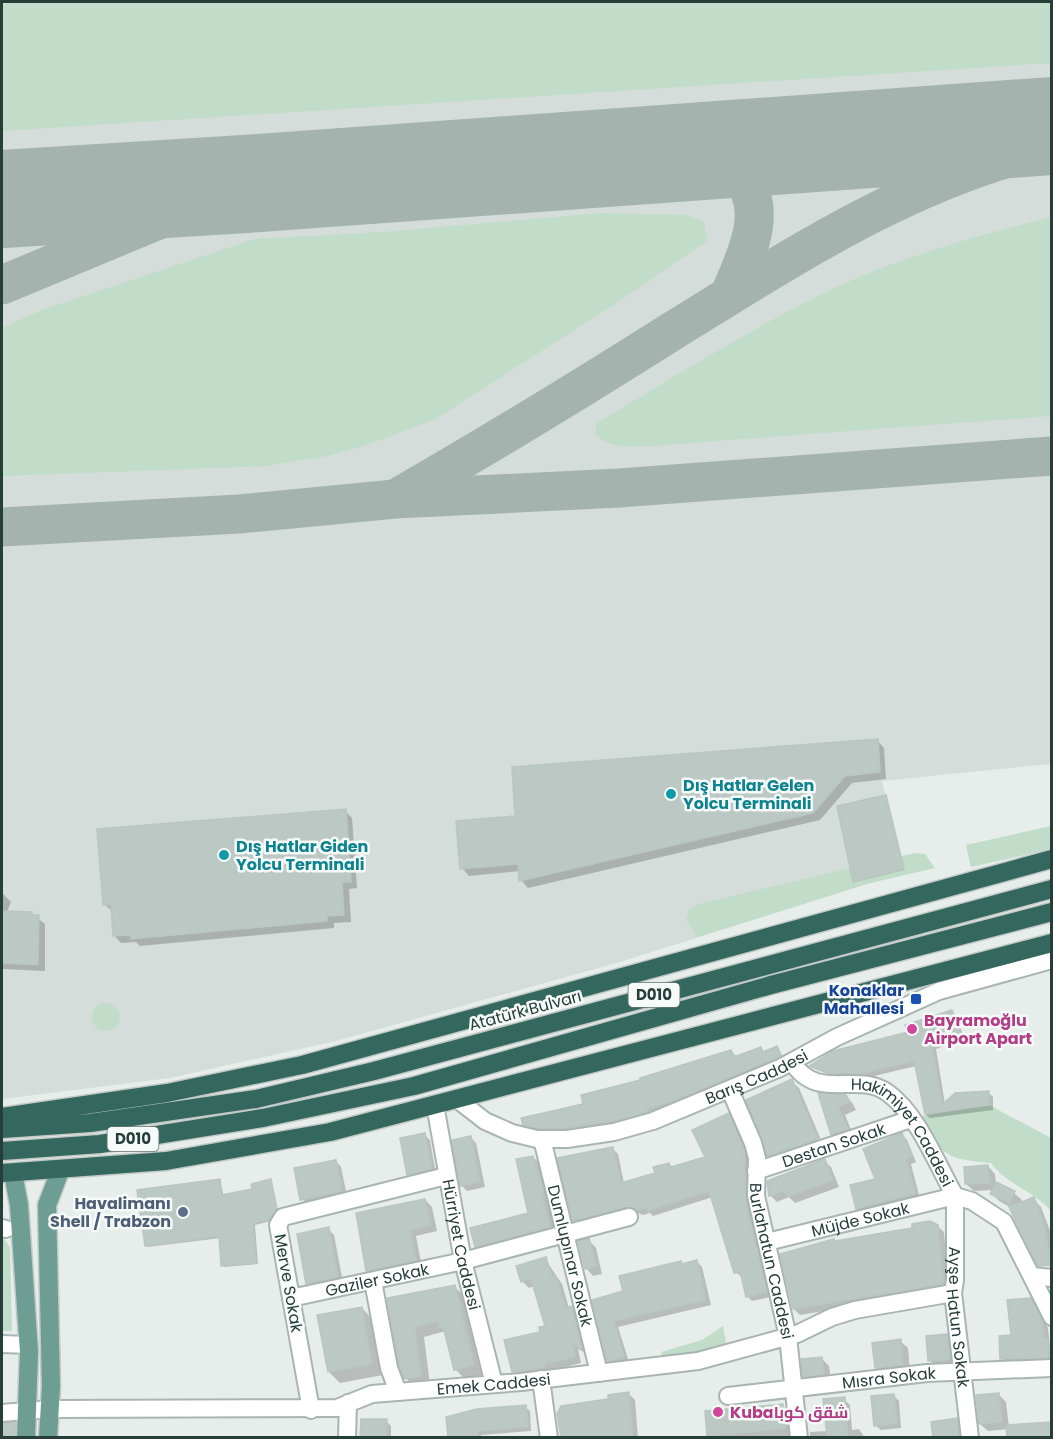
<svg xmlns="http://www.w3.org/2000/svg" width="1053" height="1439" viewBox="0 0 1053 1439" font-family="Poppins,Cairo,sans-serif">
<rect width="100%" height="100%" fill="#e6edea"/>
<path fill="#d4ddd9" d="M2,2H1051V764L882,781L904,869L901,876L870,883L620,962L336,1041L170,1078L2,1099Z"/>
<g fill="#c1dcc9">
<path d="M2,2H1051V63L2,131Z"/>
<path d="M601,213L686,215L704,222L707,241L618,302L434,420L372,443L328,456L266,466L2,476V328L44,309L255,239L382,232Z"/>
<path d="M1051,217V416L650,446C629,446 611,450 595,434L597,423C675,377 752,327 835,288C903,256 979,235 1051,217Z"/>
<path d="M1051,826V849L971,867L966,845Z"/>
<path d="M916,853L925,854L935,868L870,883L698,937L686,920L689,909L700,904L850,868L853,882L901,856Z"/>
<circle cx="106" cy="1017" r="14"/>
<path d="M989,1105L1051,1138V1211C1034,1191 1006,1184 991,1163C946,1159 941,1156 922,1116Z"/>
<path d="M2,1236L10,1248L12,1331H2Z"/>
<path d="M723,1326L728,1353L664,1364L661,1352L702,1340Z"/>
</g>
<g fill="#0003">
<path d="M877,740L884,748L886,779L852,783L820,820L528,888L521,880L520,871L469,876L462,868L517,818Z"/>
<path d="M887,798L904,870L855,882L854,881Z"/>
<path d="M345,811L352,818L357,888L349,889L351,922L334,923V928L140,946L136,942L121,943L114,935L112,911L104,904Z"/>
<path d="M2,893L11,902L7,912L31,913L45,924V971L2,969Z"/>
<path d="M952,1012L957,1016L964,1039L936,1049L945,1104L988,1092L993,1097V1110L930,1118L925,1114L916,1066L866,1078L833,1077L811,1065L910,1033Z"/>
<path d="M777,1048L786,1061L651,1115L573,1134L530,1130L524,1124L731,1051L737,1057L761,1049L765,1053Z"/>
<path d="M791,1081L799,1088L824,1147L776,1163L769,1155Z"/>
<path d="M820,1094L846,1096L853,1104L856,1110L845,1115L854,1137L840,1141L832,1134Z"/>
<path d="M728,1115L733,1120L749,1158L751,1211L771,1297L752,1301L747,1296L742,1277L735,1272L713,1197L653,1216L650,1213L643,1215L633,1211L579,1226L574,1220L613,1149L618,1154L624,1183L657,1174L669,1164L672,1168L707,1157Z"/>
<path d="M424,1134L430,1140L436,1174L414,1180L408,1174Z"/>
<path d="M902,1135L907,1140L916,1162L911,1164L920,1199L863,1214L857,1209L852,1186L877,1180Z"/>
<path d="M471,1138L476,1143L485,1187L467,1191L462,1186Z"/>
<path d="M533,1157L539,1163L550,1200L555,1233L482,1252L476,1246L530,1214Z"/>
<path d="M336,1161L341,1167L347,1196L307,1204L302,1199Z"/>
<path d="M824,1161L831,1167L839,1187L795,1203L789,1197L777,1202L770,1195Z"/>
<path d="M988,1166L995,1174L996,1184L1014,1193L1022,1200L1019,1204L1033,1199L1041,1207L1052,1236V1271L1033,1237L1010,1207L999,1201L992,1194L993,1190L974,1191L966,1184Z"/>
<path d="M220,1180L224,1197L253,1190L270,1181L272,1183L278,1212L271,1221L255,1225L258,1264L224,1267L221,1238L148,1247L146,1245Z"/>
<path d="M425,1200L432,1207L437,1231L416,1236L422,1267L374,1277L367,1270Z"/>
<path d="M937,1226L944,1232L949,1290L800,1315L794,1309L836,1242Z"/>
<path d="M328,1229L334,1235L343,1282L313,1289L308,1283Z"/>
<path d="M589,1240L596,1248L602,1274L593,1276L586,1268Z"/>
<path d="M545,1259L562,1284L569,1308L578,1314L588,1354L578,1349L581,1363L520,1378L514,1371L546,1327L534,1286L529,1288L522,1281Z"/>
<path d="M697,1262L702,1267L711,1305L618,1327L629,1362L614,1366L608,1360L594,1301L625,1292Z"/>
<path d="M454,1286L464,1296L483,1375L465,1379L456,1370L446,1331L424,1337L430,1385L416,1388L406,1378L389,1300Z"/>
<path d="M1030,1300L1038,1308L1048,1328L1052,1365L1009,1366L1002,1358Z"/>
<path d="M362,1308L373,1320L383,1375L340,1383L329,1372Z"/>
<path d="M947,1336L954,1344L957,1366L937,1367L929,1360Z"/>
<path d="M900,1341L908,1348L910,1372L884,1375L876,1368Z"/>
<path d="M822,1359L829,1366L831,1381L812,1384L804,1376Z"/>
<path d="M629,1394L635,1400L638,1438H562L559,1422Z"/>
<path d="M998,1394L1006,1402L1009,1427L1052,1423V1438H1008V1429L988,1431L980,1424Z"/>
<path d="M893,1395L899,1401L901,1428L881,1430L875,1425Z"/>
<path d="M844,1399L850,1405L852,1430L859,1429L865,1438H810V1432L828,1431Z"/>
<path d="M783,1406L789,1412L790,1437L708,1436Z"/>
<path d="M525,1407L530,1411L531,1431L481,1435V1438H450L447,1418Z"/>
<path d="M362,1420L386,1421L391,1426V1438H362Z"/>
<path d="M957,1420L968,1431L969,1438H934L932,1423Z"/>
<path d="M2,1424H15L24,1434V1438H2Z"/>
</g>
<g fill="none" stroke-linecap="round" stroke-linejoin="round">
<g stroke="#a4b3ae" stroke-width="39">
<path d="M701,150C712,157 727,164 737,173C773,207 744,260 729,296"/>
<path d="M2,285L245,184"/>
<path d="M402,495C494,442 584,387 674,330C794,256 912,178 1052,146"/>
<path d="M2,527L239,514L395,499L619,488L1052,456"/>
</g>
<path stroke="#a4b3ae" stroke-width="98" d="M2,199L245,184L1052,126"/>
</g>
<g fill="#bbc8c3" stroke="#b9c6c1" stroke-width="1.5">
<path d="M878,739L880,772L845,776L813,813L519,881L518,864L460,869L456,821L515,816L512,767Z"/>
<path d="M886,795L904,869L853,882L837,806Z"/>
<path d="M346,809L351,882H342L344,915L327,916V921L131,939L130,935L113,936L111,905H103L97,829Z"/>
<path d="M2,911L32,912V915H39L38,965L2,963Z"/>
<path d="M952,1010L961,1035L932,1044L942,1105L955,1093L989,1091V1105L925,1114L914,1061L860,1074L827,1073L809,1066L833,1051L908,1032L905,1025Z"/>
<path d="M777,1046L781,1055L775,1059L675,1100L646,1109L647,1112L612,1122L566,1128H538L523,1125L521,1118L583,1104L581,1095L640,1080V1078L731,1050L734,1057L761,1047L763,1052Z"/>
<path d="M792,1079L818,1139L767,1156L746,1100Z"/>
<path d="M818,1093L846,1095L850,1102L838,1107L848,1129L831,1135Z"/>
<path d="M729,1113L744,1151L746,1205L767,1292L746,1297L740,1271L734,1273L709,1191L647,1211L646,1208L637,1210L626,1207L573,1221L557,1158L613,1147L621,1183L655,1173L653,1167L669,1163L671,1167L705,1157L692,1130Z"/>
<path d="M425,1133L432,1169L407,1175L400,1138Z"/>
<path d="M902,1133L912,1156L906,1159L916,1193L856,1209L850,1185L875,1179L863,1149Z"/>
<path d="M471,1136L480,1182L460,1186L452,1140Z"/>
<path d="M533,1156L544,1194H542L550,1227L475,1247L470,1228L528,1213L516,1159Z"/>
<path d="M825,1159L833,1180L787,1197L784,1191L769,1196L767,1181Z"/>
<path d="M336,1160L342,1191L300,1200L294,1168Z"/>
<path d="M988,1165L990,1183L965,1184L964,1167Z"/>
<path d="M220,1179L222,1195L252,1189L251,1184L271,1179L277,1209L269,1220L253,1223L256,1263L221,1266L219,1236L145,1246L137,1190Z"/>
<path d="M996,1182L1015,1191L1009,1203L990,1194Z"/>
<path d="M1034,1197L1044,1224L1051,1265L1038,1266L1009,1207Z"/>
<path d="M425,1199L431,1225L410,1230L416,1260L366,1271L356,1213Z"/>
<path d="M930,1221L938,1225L944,1284L793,1309L780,1254L834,1239L835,1241L912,1228V1224Z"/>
<path d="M329,1227L338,1277L306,1284L297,1234Z"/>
<path d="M589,1238L596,1266L585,1269L578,1241Z"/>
<path d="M546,1257L552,1277L556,1276L566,1308L572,1306L582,1349L572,1344L575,1357L545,1364V1367L512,1372L504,1340L540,1332L539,1327L545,1326L531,1279L521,1282L516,1266Z"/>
<path d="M697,1260L706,1300L614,1321L624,1357L607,1361L592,1300L623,1291L619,1276L681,1261L682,1264Z"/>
<path d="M455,1285L474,1365L454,1370L443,1326L439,1327L438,1321L415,1327L421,1376L404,1379L399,1365L387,1298Z"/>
<path d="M1031,1298L1042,1320L1044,1338H1048L1049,1358L1000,1359L999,1336L1011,1335L1007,1300Z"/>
<path d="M362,1307L372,1364L328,1372L317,1315Z"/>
<path d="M947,1334L950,1359L928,1361L926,1336Z"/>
<path d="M901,1339L903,1365L875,1368L872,1343Z"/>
<path d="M822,1357L824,1374L803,1377L801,1359Z"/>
<path d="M629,1392L633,1437H561L557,1414L561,1406L608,1399V1395Z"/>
<path d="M999,1393L1002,1422L979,1424L976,1395Z"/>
<path d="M894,1394L897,1423L874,1426L871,1396Z"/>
<path d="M845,1397L848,1437H827L823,1399Z"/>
<path d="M783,1404L785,1428L707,1437L705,1411Z"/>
<path d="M526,1405L528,1427L477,1431L478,1437H448L446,1417L477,1409Z"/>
<path d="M957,1418L959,1437H933L931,1422Z"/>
<path d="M361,1419H387L386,1437H360Z"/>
<path d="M15,1422V1437H2V1423Z"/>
<path d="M1052,1422V1437H1007L1006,1425Z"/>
</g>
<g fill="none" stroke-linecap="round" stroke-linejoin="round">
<g stroke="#a9b5b1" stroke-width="20">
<g id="minor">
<path id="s1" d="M792,1062C818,1103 857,1070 888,1093C919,1116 936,1163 955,1196L972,1201L1004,1222L1052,1317"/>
<path id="s2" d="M730,1090L753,1143L757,1158L756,1196L788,1337L799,1438"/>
<path id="s3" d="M458,1100L485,1121L512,1133L537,1139H567L614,1132L653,1121L780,1068L837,1037L939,991L1052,960"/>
<path id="s4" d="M435,1105L463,1261L494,1384"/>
<path id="s5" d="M542,1139L599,1373"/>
<path id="s6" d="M756,1171L911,1119"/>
<path d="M2,1228L6,1229"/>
<path id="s7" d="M767,1242L955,1196V1280L953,1293L970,1438"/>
<path d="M1033,1276L1052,1278"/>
<path d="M373,1281L389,1368L398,1392"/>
<path id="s8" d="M291,1298L463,1261L629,1217"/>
<path d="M2,1344L29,1345"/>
<path d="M541,1379L549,1438"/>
<path id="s9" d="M728,1396L927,1373L1052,1368"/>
<path d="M311,1410L278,1225L283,1217L446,1176"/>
<path id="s10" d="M2,1413L50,1409L337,1408L372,1394L521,1382L698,1361L797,1334L832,1317L855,1310L953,1293"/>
<path d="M347,1438L348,1403"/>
</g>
</g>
<g stroke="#c2c9c7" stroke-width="21">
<g id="major">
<path d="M13,1173L19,1205L29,1352L26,1438"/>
<path d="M48,1438L51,1387L47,1205L60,1171"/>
</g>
</g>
<g stroke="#c2c9c7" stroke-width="21">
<g id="highway">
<path d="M2,1117L167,1093L302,1065L1052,859"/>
<path d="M2,1129L90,1123L256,1099L374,1071L1052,889"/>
<path d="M2,1151L100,1144L263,1118L414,1086L771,985L1052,912"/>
<path d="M2,1173L166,1161L330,1132L1052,943"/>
</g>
</g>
<use href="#minor" stroke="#fff" stroke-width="16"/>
<use href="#major" stroke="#6e9e93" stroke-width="18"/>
<use href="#highway" stroke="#34675e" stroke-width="18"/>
</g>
<g fill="#0f9aa8" stroke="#f6faf8" stroke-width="2">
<circle cx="671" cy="794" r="6"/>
<circle cx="224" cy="855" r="6"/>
</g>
<rect fill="#1a4fb4" stroke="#f6faf8" stroke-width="2" x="910" y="993" width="12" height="12" rx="3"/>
<g fill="#d1479c" stroke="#f6faf8" stroke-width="2">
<circle cx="912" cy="1029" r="6"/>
<circle cx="718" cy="1412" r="6"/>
</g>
<circle fill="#5c6f8a" stroke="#f6faf8" stroke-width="2" cx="183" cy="1212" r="6"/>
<g text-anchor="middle" stroke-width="5" stroke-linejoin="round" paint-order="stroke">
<g fill="#f6faf8" stroke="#647672" stroke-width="1.5">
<rect x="628.5" y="983" width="51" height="24" rx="4.5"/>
<rect x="107.5" y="1127" width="51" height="24" rx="4.5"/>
</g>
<g font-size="15" font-weight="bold" fill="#263e38">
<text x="654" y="1000">D010</text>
<text x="133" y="1144">D010</text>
</g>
<g font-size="16" font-weight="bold" fill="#0d838f" stroke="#f6faf8" text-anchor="start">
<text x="683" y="791">Dış Hatlar Gelen<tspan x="683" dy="18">Yolcu Terminali</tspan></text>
<text x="236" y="852">Dış Hatlar Giden<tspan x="236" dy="18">Yolcu Terminali</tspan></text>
</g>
<g font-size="16" font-weight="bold" fill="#164399" stroke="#f6faf8" text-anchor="end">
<text x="904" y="996">Konaklar<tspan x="904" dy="18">Mahallesi</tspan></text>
</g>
<g font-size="16" fill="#263e38" stroke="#f6faf8">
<text transform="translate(525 1010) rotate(-15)" y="6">Atatürk Bulvarı</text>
<text dy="6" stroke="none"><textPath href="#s3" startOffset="320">Barış Caddesi</textPath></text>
<text dy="6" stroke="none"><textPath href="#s1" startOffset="142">Hakimiyet Caddesi</textPath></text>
<text dy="6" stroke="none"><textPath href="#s6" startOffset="82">Destan Sokak</textPath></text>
<text dy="6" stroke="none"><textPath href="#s7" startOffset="96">Müjde Sokak</textPath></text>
<text dy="6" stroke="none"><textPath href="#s4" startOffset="142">Hürriyet Caddesi</textPath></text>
<text dy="6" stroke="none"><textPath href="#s5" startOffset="120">Dumlupınar Sokak</textPath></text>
<text dy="6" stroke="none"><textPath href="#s2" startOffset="178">Burlahatun Caddesi</textPath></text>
<text dy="6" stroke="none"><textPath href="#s8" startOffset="88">Gaziler Sokak</textPath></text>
<text transform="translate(289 1283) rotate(80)" y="6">Merve Sokak</text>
<text dy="6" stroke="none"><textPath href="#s7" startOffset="315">Ayşe Hatun Sokak</textPath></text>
<text dy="6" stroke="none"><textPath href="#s9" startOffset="162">Mısra Sokak</textPath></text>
<text dy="6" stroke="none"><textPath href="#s10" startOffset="495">Emek Caddesi</textPath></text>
</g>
<g font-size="16" font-weight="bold" fill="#b23c85" stroke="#f6faf8" text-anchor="start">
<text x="924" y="1026">Bayramoğlu<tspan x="924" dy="18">Airport Apart</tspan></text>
<text x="730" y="1418">Kubaشقق كوبا</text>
</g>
<g font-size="16" font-weight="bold" fill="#4e5e75" stroke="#f6faf8" text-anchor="end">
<text x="171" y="1209">Havalimanı<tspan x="171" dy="18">Shell / Trabzon</tspan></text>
</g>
</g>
<rect width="1053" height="1439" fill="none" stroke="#263e38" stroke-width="6"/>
</svg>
